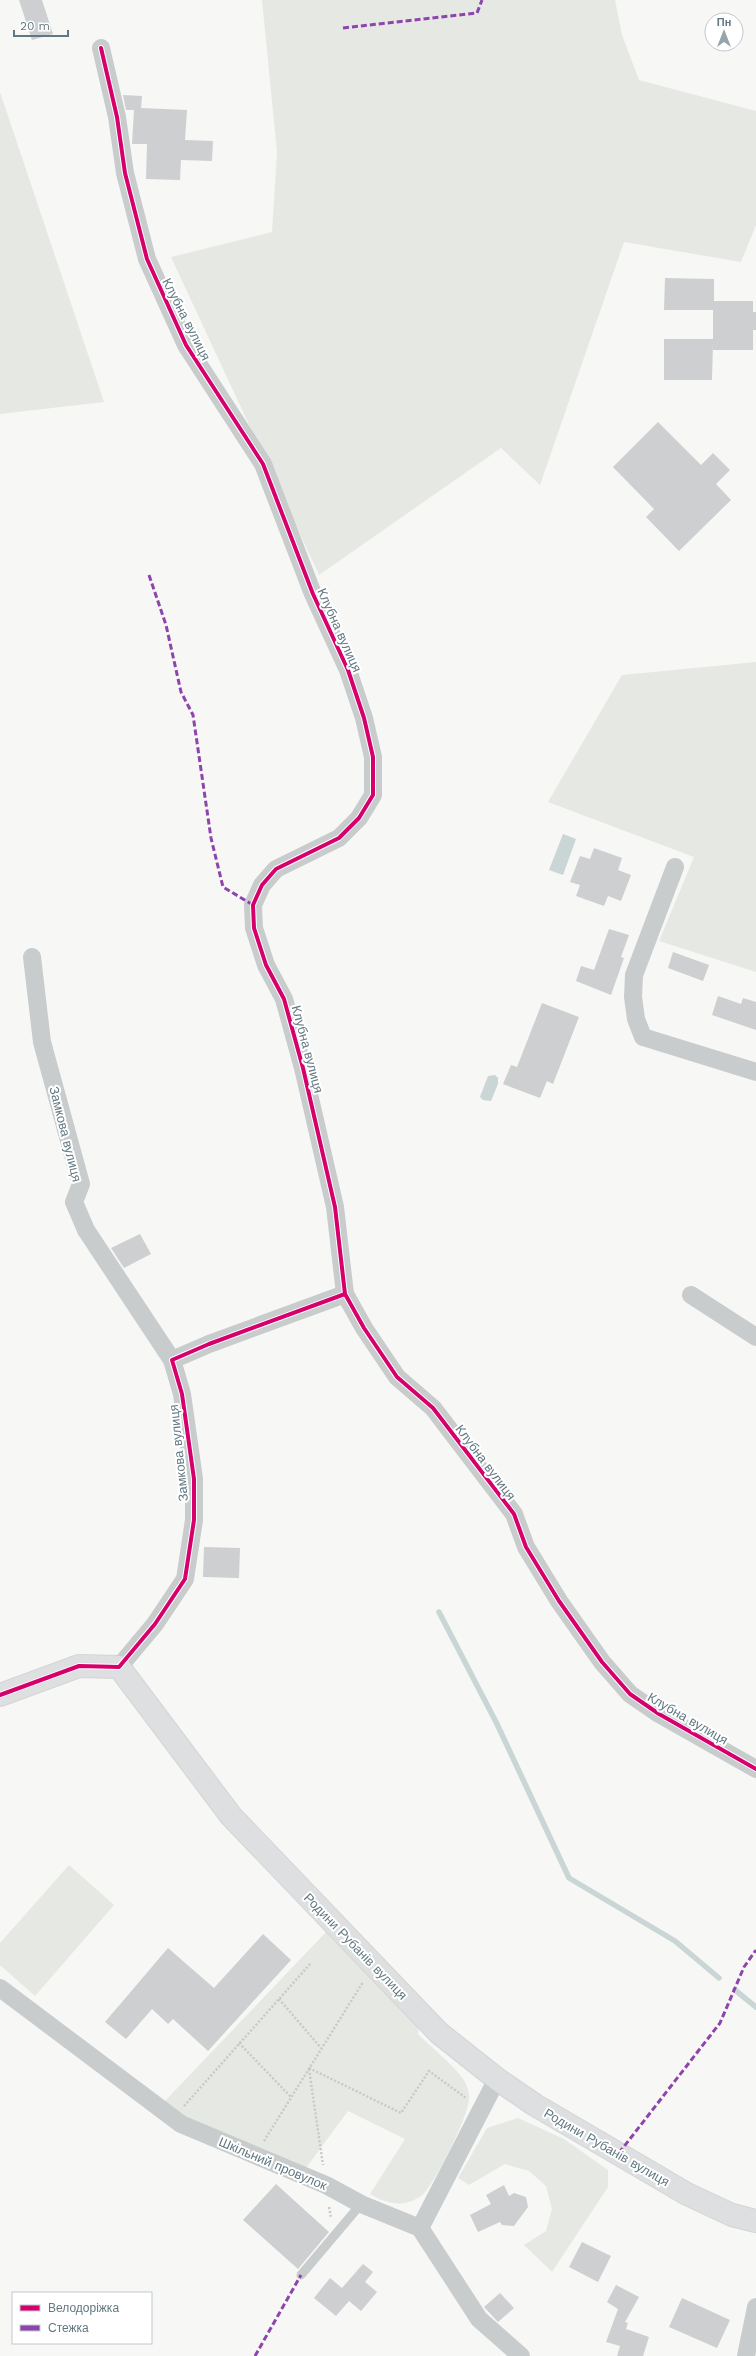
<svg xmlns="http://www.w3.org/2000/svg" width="756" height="2356" viewBox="0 0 756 2356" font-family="'Work Sans',sans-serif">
<rect width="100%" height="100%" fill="#f7f7f6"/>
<g fill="#e6e9e3">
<path d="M262,0H615L622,35L639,80L756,111V225L741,262L624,242L540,485L501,448L319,575L171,257L272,232L277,152Z"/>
<path d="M0,92L104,402L0,414Z"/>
<path d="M756,662V972L659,941L694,857L548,802L622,675Z"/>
<path d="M69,1865L114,1905L35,1996L0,1965V1943Z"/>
<path d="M328,1930L419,2025L418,2034C429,2045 459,2070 465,2082C467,2085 470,2095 469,2099C469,2115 433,2188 421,2196C404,2208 386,2204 370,2194L405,2139L348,2111L306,2168L186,2119L164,2102Z"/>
<path d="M518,2118L564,2139L608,2170V2187L552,2272L524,2245L546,2231L552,2209L546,2186L529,2171L505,2164L469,2185L458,2178L487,2128Z"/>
</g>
<g fill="#cad5d6">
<path d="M563,834L576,839L563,875L549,870Z"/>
<path d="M495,1075L498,1078V1084L491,1101L483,1100L480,1097L488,1076Z"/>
</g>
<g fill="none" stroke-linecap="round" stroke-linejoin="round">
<g stroke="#cad5d6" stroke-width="5.5">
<path d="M439,1612L497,1724L569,1878L675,1941L719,1978"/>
<path d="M735,1990L756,2007"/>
</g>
</g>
<g fill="#cdcfd0">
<path d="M19,0H42L53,34L32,40Z"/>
<path d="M123,95L142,96L141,108L187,110L185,140L213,141L212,161L181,160L180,180L146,179L147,144H132L134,110H126Z"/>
<path d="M665,278L714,279V301H753V312H756V330H753V350H713V343L712,380H664V339H713V310H664Z"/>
<path d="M658,422L701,465L713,453L730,470L716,484L731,500L679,551L646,517L654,509L613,467Z"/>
<path d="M594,848L622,858L618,870L631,875L621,901L608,896L604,906L576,896L580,885L570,882L580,856L590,859Z"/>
<path d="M609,929L629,935L621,957L624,958L611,995L576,981L581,966L594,970Z"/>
<path d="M673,952L709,965L703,981L668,968Z"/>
<path d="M718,996L741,1004L743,998L756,1002V1030L712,1015Z"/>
<path d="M542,1003L579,1017L553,1084L547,1081L540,1098L503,1084L511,1065L517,1067Z"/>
<path d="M140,1234L151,1254L124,1268L111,1248Z"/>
<path d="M204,1547L240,1548L239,1578L203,1577Z"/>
<path d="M263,1934L291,1960L208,2051L173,2019L168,2024L152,2009L126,2039L105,2022L168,1948L214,1988Z"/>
<path d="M276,2184L329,2232L298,2269L243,2220Z"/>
<path d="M504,2185L509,2196L514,2193L526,2197L528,2207L514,2226L502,2225L500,2222L478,2232L470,2215L491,2204L486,2195Z"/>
<path d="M582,2242L611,2256L598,2282L569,2267Z"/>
<path d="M363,2264L373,2272L365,2282L377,2292L361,2311L349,2301L336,2316L314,2298L330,2278L342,2288Z"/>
<path d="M616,2285L639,2297L625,2322L628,2323L626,2329L649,2337L643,2356H617L620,2346L606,2342L618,2309L607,2302Z"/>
<path d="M500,2293L514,2308L498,2322L484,2307Z"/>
<path d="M682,2298L730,2320L717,2348L669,2327Z"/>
</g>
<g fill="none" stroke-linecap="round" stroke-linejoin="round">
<g stroke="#d3d4d4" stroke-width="24">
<path id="secondary" d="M0,1695L79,1666L119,1667L231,1816L439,2033L497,2079L535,2105L687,2194L732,2215L756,2221"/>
</g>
<g stroke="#c7c9ca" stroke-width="2.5" stroke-dasharray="2 2" stroke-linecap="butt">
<path d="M279,1999L321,2048"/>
<path d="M239,2043L291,2097"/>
<path d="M309,2068L401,2113L429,2071L466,2098"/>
<path d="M309,2069L323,2165"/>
<path d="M184,2106L311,1963"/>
<path d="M264,2141L363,1982"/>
<path d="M329,2207L331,2218"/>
</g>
<path stroke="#c9cccc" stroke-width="9" d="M301,2275L361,2204"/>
<g stroke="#c9cccc" stroke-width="18">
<path d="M101,48L117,117L125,173L147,259L186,345L263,464L313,594L348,670L364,718L373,757V795L359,818L339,838L276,869L262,885L253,905L254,928L266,965L284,999L303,1068L335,1207L345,1294L364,1328L397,1377L433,1408L514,1514L526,1547L559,1601L602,1662L630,1694L659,1714L756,1769"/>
<path d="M675,867L634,975L633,997L636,1019L643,1037L756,1072"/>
<path d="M32,957L42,1042L81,1184L74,1202L86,1230L172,1360L182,1394L194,1479V1520L185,1579L155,1624L119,1667"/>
<path d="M691,1295L756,1337"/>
<path d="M172,1360L209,1344L345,1294"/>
<path d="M0,1988L181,2124L326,2185L361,2204L420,2228L479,2319L521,2356"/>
<path d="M420,2228L497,2079"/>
<path d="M746,2356L756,2307"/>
</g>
<use href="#secondary" stroke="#dedfe0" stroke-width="22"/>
<g stroke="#8e44ad" stroke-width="3" stroke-dasharray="6 3" stroke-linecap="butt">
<path d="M343,28L477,13L482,0"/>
<path d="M149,575L166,625L181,692L193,715L211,838L223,887L253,905"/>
<path d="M619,2153L720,2023L744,1967L756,1950"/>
<path d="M255,2356L301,2275"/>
</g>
<g stroke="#fff" stroke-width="6">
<g id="cycleway">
<path d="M101,48L117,117L125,173L147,259L186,345L263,464L313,594L348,670L364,718L373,757V795L359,818L339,838L276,869L262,885L253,905L254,928L266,965L284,999L303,1068L335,1207L345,1294L364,1328L397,1377L433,1408L514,1514L526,1547L559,1601L602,1662L630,1694L659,1714L756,1769"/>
<path d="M0,1695L79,1666L119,1667L155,1624L185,1579L194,1520V1479L182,1394L172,1360L209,1344L345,1294"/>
</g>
</g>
<use href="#cycleway" stroke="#d6006c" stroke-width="4"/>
</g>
<g text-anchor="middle" stroke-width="4" stroke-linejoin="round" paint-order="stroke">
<g font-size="13" fill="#617882" stroke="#fff">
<text transform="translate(187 319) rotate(63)" y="5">Клубна вулиця</text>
<text transform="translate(340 630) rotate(66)" y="5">Клубна вулиця</text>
<text transform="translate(308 1049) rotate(75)" y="5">Клубна вулиця</text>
<text transform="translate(66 1134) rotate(76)" y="5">Замкова вулиця</text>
<text transform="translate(178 1453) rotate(-96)" y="5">Замкова вулиця</text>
<text transform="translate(486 1462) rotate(53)" y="5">Клубна вулиця</text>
<text transform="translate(688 1718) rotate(30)" y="5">Клубна вулиця</text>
<text transform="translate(356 1946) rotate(46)" y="5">Родини Рубанів вулиця</text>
<text transform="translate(607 2147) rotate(30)" y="5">Родини Рубанів вулиця</text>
<text transform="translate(273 2163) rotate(23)" y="5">Шкільний провулок</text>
</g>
</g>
<rect x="12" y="2292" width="140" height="52" fill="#ffffff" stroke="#c0c9cd"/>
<rect x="20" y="2305" width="20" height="6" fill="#d6006c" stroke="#c0c9cd"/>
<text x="48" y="2312" font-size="12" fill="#617882">Велодоріжка</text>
<rect x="20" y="2325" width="20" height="6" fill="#8e44ad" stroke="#c0c9cd"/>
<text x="48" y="2332" font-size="12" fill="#617882">Стежка</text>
<g transform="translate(724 32)"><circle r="19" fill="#ffffff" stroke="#c0c9cd"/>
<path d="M0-3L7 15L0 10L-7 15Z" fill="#96a4ab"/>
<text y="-6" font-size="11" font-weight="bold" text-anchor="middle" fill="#617882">Пн</text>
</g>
<path d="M14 30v6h54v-6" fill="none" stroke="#617882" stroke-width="2"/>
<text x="20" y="30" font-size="12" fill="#617882" stroke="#ffffff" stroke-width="3" paint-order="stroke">20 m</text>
</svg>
